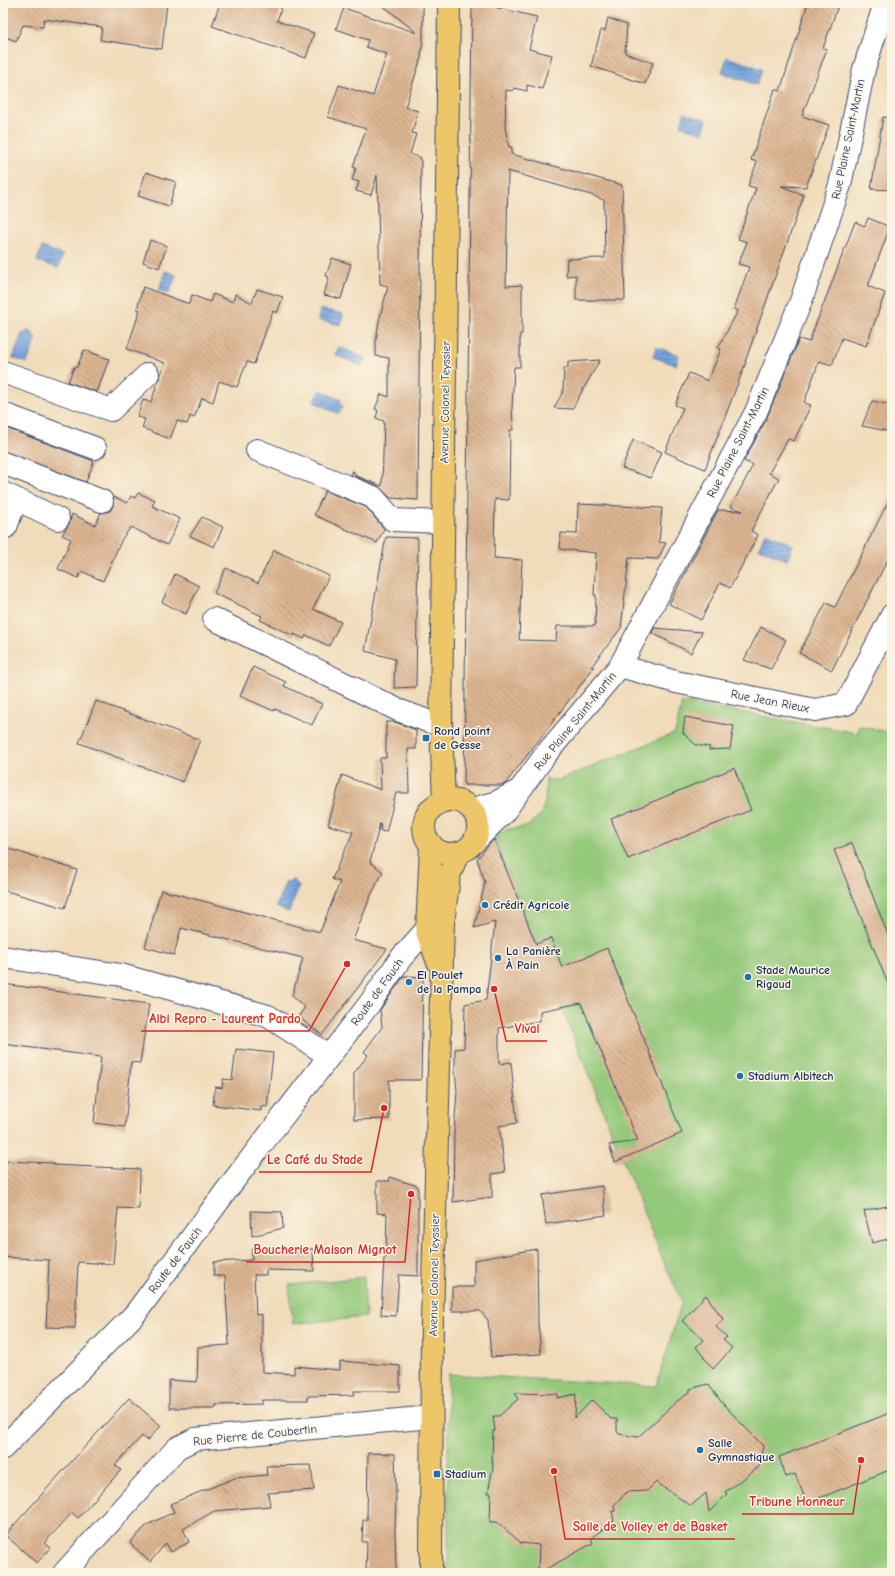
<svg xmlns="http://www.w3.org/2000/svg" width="895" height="1576" viewBox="0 0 895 1576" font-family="'Comic Neue',sans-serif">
<defs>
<pattern id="water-rules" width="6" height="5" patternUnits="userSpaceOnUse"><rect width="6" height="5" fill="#72a3dd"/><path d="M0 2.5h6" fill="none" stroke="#5d85b6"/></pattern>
<pattern id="building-back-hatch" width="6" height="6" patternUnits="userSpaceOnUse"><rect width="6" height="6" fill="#ddb591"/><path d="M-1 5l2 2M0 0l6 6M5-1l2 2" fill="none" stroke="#b2947a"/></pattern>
</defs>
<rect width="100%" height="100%" fill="#fcf5e5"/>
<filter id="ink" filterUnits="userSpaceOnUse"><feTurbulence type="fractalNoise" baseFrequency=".025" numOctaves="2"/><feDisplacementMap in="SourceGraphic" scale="8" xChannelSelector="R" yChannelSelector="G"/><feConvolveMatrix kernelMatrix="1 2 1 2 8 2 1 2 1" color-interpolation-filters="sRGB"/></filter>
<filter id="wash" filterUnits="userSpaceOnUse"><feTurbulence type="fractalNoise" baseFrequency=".012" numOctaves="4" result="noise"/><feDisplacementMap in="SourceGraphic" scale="16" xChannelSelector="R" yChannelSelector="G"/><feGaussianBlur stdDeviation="0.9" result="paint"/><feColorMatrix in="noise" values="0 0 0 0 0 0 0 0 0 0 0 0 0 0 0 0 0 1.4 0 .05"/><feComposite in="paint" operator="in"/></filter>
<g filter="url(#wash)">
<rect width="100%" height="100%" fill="#f0dcba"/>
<g fill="#94c97a" stroke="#587c6c">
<path d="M682,702L858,733L859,726L892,733V1573H448V1374L656,1386L682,1301L664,1263L494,838L499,831L528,826L540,815L545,803L546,779L559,780L675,733Z"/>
<path d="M364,1277L366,1317L293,1324L289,1285Z"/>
</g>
<g fill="url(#water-rules)" stroke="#46699e">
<path d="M727,57L762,69L757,85L722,73Z"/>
<path d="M684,113L707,120L703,133L681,126Z"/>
<path d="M42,247L63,255L58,268L37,261Z"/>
<path d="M165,271L176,275L169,294L159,290Z"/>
<path d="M320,309L343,314L341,325L318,320Z"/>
<path d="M27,331H30L33,333V337L36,338L27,363L13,358L22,333L25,334Z"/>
<path d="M339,347L366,358L362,366L335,355Z"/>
<path d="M656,347L679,355L676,365L653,357Z"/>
<path d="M320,390L341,400L340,404L343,406L339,414L314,402Z"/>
<path d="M765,533L793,545L787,560L759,548Z"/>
<path d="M291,880H294L296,882L297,885L299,886L289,912L276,907L286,881L289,882Z"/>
</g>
<g id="blocks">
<g fill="url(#building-back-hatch)">
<path d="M3,3H167L162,49L100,40L102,27L44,19L43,27L23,25L16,41L3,36Z"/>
<path d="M220,3H283L277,21L314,33L306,58L212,26Z"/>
<path d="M380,3H416L423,8V38L421,58L405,107L418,111L412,133L416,134L410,154L421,158L418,500L391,498L378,486L351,475L353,471L356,476L382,486L384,421L376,418L378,410L375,409L381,394L389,397V358L376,356V340L379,321L388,286L380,284L377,175L371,195L356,191L359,182L352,180L356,168L353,167L366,129L328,117L339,85L373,96L387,54L366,47L368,40L336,29L344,8L417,33Z"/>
<path d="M472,3H497V8L537,17L529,49L552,55L542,89L527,85V91L514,88L513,91L506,90L505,128L509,147H512L511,154L622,185L625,300H576V275L566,276L567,259L605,258L604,200L591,195L508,171L506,286L522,285V334H520V367H514L512,408L513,430H510L509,500L495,499L494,558L522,560L519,640L556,641L557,626H595L596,595H594L596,553L560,549L561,533L577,534L578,504L662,508L659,542L666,543L658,559L629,558L621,628L591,667H594L539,740L505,784L502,785H464Z"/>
<path d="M808,3H839L823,48L827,49L802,116L829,125L806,187L781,186L804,195L745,362H746L705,469L665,452L683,408L675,405L689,373L708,381L721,349L718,348L738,311L734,309L749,267L738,264L747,242L738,239L756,188L748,186L757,162L751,160L775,89L780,91Z"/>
<path d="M608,18L627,25L625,53L653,63L645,84L591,66L601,30L605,31Z"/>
<path d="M883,117L892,118V190L871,189Z"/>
<path d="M146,172L176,182L169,206L138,196Z"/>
<path d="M868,218L890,227L868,286L885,293L866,346L842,338L832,365L819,361L804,403L811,405L794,441L788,439L769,473L779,478L751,531L758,535L730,588L720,583L701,620L669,604L718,510L743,511L731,507L753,465L744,461L766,420L799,339L809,342L855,222L865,226Z"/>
<path d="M150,240L167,246L159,268L143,262Z"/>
<path d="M332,258L351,264L341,299L324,295L329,277L326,276Z"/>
<path d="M143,287L189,304L192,295L210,302L213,294L233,302L235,294L252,303L257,289L283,297L277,313L273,311L254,364L247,362L237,387L219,381L213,402L202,398L194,418L190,416L187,424L177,421L170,439L142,428L145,419L137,417L143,400L151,402L165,363L127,349L140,310L137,309Z"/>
<path d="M84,350L109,359L97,392L68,382L74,367H77Z"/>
<path d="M600,360L572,409L554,408L563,392L564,368H568V362Z"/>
<path d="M872,401L892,405V432L862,426Z"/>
<path d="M3,427L94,461L86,482L3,451Z"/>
<path d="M633,440L662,452L651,478L622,468Z"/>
<path d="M325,491L366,507L384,529L377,543L314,515Z"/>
<path d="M138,493L155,500L152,506L180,519L167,545L131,527L122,539L103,581L81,571L78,578L58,569L71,539L62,535L69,524L72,514L95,525L101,513L110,511L113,506L114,497L127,503L131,496L135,498Z"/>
<path d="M892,494V551L832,670L799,653L826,603L835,607Z"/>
<path d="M202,517L223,527L214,547L190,536Z"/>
<path d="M386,537L418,538L416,687L394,688L395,659L365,651Z"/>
<path d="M274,550L329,576L313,609L341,622L329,646L306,635L304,639L294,634V636L260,620L262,616L214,593L226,568L258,583Z"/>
<path d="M175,574L199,586L186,614L162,602Z"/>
<path d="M761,627L786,640L771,669L744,660Z"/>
<path d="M654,628L702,632L691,653L652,633Z"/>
<path d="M253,667L286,682L284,686L322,704L312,725L275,709L274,711L240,696Z"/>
<path d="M96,701L200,740L183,782L79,743Z"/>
<path d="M685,717L734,726L730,749L709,750L710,747L696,745L683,733Z"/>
<path d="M386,722H395L416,730V749H408L409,793H396L386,832L381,831L380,823L370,862L383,872L371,895L353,940L387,949L322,1035L298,1017L305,1007L292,996L303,958L181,928L174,955L145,947L161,890L320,932L340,882L332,879L353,832L328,825L342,775L381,790L380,758H386Z"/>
<path d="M734,768L751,810L628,859L611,819Z"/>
<path d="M494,839L536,944L551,938L562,967L607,948L682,1133L615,1162L609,1145L638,1141L581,1003L540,1011V1021L499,1028V1064L511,1062L517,1123L499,1126L505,1172L492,1174V1197L453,1202L454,1133L457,1091L455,1069V1049L464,1048L465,1004L486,1000L495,922L474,928L485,883L477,859Z"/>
<path d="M852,843L892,945V994L834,850Z"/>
<path d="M3,847L77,870L65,908L3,890Z"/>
<path d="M404,976L423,977L421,1080H389V1119L354,1120V1073L368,1055L364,1052L382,1027L380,1010Z"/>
<path d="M3,984L149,1004L140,1063L131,1062L125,1127L94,1123L101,1057L3,1044Z"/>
<path d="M236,1049L273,1053L267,1107L261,1106V1111L213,1105L215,1087L222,1088L223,1079L232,1080Z"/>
<path d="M3,1161L54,1163V1165L140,1169L139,1209L118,1208L113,1264L78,1262L75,1328L46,1327L49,1260L3,1257Z"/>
<path d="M389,1177L418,1186V1276L399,1275L396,1316L381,1315L384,1258H386L387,1214L377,1213V1181H390Z"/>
<path d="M602,1186L606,1215L546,1224L542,1195Z"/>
<path d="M892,1205V1238L872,1243L864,1211Z"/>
<path d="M251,1211L282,1212L283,1228L252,1236Z"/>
<path d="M252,1249H313L314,1271L266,1270V1275H254L256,1315L262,1314V1372L294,1374V1366L340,1370V1361L400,1366V1391H354V1395L308,1396V1400H262V1404L216,1405V1408H169V1380L197,1382L198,1347L229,1345L225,1276H214V1262L252,1260Z"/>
<path d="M537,1249L538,1323L541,1354L491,1357L488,1320L480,1311H452V1287H474V1260Z"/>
<path d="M706,1295L723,1319L716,1327L727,1337L723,1340L732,1348L713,1369L696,1347L703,1340L682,1321Z"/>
<path d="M708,1384L723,1404L763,1446L759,1467L725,1492L727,1494L709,1512L706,1493L691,1506L656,1482L647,1491L627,1492L614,1505L615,1511H612L614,1521L591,1538L593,1543L539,1573H538L539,1545L521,1543L497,1522H490L491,1493H488L493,1467L492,1459L493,1431H495L493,1416H499L518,1399L515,1393L558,1394L557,1398L576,1394L575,1418L592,1400L611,1419H617V1431L619,1434L638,1437L676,1402L690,1392V1389Z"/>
<path d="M129,1398L161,1426L147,1441L142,1436L115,1465L121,1470L78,1518L72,1513L44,1543L50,1548L37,1563L5,1535Z"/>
<path d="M892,1412V1469L807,1503L795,1474L786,1477L779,1457Z"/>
<path d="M368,1453L395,1454L396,1492L395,1530L396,1573H366L367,1542H362L363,1520H367Z"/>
<path d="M311,1465L314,1490L268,1493L270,1506L214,1511L183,1529L189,1542L171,1552L166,1543L150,1562L130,1543L147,1525L174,1512L170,1504L235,1478L267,1475L266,1466Z"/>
</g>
</g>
</g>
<g filter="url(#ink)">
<use href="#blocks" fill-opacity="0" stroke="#3b496c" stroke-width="1"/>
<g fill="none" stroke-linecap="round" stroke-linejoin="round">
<g stroke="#3b496c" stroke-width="24">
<g id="minor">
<path d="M3,372L111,410L148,374"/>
<path d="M3,414L95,448"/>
<path d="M257,450L373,497L393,520L443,522"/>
<path d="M3,463L102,501"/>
<path d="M3,493L58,519"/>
<path d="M6,527L16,500"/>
<path d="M214,619L398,710L441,726"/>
<path d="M620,666L676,682L815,710L846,704L892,615"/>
<path d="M472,809L497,802L518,791"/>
<path d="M474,842L504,812L546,754L620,666L756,412L801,301L840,185L864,69L885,3"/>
<path d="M3,957L121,975L268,1016L329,1056"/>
<path d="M3,1448L135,1314L232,1183L370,1003L401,958L427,929"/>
<path d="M64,1573L177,1448L195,1439L431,1417"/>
</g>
</g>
<g stroke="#3b496c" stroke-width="24">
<g id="major">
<circle cx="451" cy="827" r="27"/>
<path d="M444,801L441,726L449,3"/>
<path d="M431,844L427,932L438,962"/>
<path d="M431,1573L432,1320L443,923L449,876L458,853"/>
</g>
</g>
<use href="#minor" stroke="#fff" stroke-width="22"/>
<use href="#major" stroke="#ecc669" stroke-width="22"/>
</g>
</g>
<g fill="#1f6fb2" stroke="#fcf5e5" stroke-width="1.5">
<rect x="422" y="734" width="8" height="8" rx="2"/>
<circle cx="485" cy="905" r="4"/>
<circle cx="498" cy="958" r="4"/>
<circle cx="748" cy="977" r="4"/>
<circle cx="409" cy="982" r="4"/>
<circle cx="740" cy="1076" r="4"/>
<circle cx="700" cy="1450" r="4"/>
<rect x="433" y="1470" width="8" height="8" rx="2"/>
</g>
<g text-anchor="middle" stroke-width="3" stroke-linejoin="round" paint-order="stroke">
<g font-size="12" fill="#1b2f5e" stroke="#fcf5e5">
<text transform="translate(848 139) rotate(-78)" y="4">Rue Plaine Saint-Martin</text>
<text transform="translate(445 402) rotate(-89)" y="4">Avenue Colonel Teyssier</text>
<text transform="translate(738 442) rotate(-63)" y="4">Rue Plaine Saint-Martin</text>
<text transform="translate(770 701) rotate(11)" y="4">Rue Jean Rieux</text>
<text transform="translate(575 721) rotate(-51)" y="4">Rue Plaine Saint-Martin</text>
<text transform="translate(377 992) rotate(-54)" y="4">Route de Fauch</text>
<text transform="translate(175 1260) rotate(-53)" y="4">Route de Fauch</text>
<text transform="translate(434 1275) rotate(-89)" y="4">Avenue Colonel Teyssier</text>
<text transform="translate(255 1435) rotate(-6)" y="4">Rue Pierre de Coubertin</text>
</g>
<g font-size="12" font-weight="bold" fill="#1b2f5e" stroke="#fcf5e5" text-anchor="start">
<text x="434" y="735">Rond point<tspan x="434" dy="14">de Gesse</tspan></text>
<text x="493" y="909">Crédit Agricole</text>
<text x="506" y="955">La Panière<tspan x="506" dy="14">À Pain</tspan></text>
<text x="756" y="974">Stade Maurice<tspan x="756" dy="14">Rigaud</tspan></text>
<text x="417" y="979">El Poulet<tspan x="417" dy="14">de la Pampa</tspan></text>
<text x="748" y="1080">Stadium Albitech</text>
<text x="708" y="1447">Salle<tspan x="708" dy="14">Gymnastique</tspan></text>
<text x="445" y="1478">Stadium</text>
</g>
</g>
<path fill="none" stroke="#d62828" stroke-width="1.5" d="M347 964L309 1031H141M494 989L506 1041H547M384 1108L371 1172H259M411 1194L405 1262H246M861 1460L853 1514H742M554 1471L565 1539H735"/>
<g fill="#d62828" stroke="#fcf5e5" stroke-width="1.5">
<circle cx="347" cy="964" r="4"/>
<circle cx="494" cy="989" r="4"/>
<circle cx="384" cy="1108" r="4"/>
<circle cx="411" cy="1194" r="4"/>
<circle cx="861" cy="1460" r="4"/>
<circle cx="554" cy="1471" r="4"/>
</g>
<g font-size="13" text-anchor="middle" font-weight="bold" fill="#d62828" stroke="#fcf5e5" stroke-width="3" stroke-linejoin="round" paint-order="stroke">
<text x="225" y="1023">Albi Repro - Laurent Pardo</text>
<text x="527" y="1033">Vival</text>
<text x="315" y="1164">Le Café du Stade</text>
<text x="325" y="1254">Boucherie Maison Mignot</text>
<text x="797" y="1506">Tribune Honneur</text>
<text x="650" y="1531">Salle de Volley et de Basket</text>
</g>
<rect width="895" height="1576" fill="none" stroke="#fcf5e5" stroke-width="16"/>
</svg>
